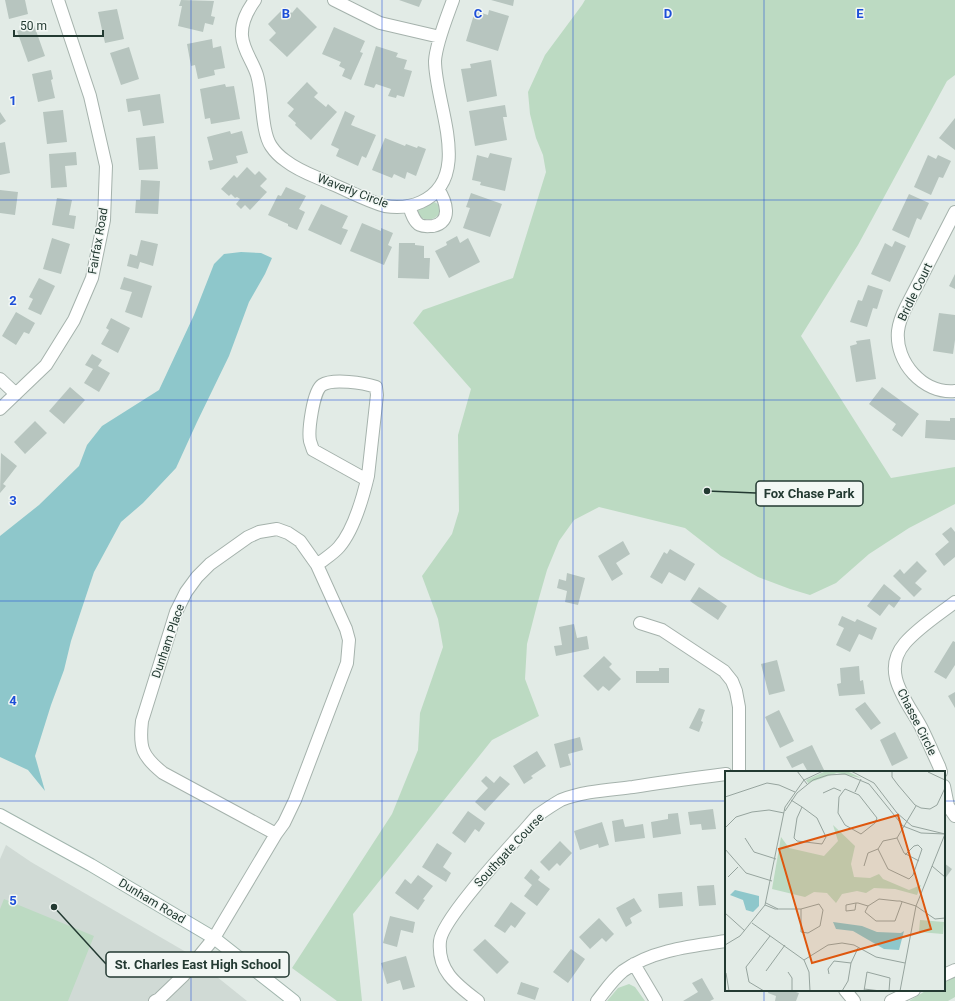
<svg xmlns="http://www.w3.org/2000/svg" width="955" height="1001" viewBox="0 0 955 1001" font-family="Roboto,sans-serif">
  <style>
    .built { fill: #d0dad5 }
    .green { fill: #bcdac2 }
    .water { fill: #8ec7cb }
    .building { fill: #b7c5bf }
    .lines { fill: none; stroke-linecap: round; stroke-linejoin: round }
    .street-casing { stroke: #a5b2ac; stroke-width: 14 }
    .secondary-casing { stroke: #a1b5ad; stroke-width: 14 }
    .street { stroke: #fff; stroke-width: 12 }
    .secondary { stroke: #fff; stroke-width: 12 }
    .grid { fill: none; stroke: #1d4ed8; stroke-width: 1; stroke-opacity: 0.55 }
    .labels { text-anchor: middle; stroke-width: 3; stroke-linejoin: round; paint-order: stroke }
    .street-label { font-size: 12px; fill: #233a32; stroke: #f2f7f4 }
    .inset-road { fill: none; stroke: #96a49e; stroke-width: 1 }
    .view { fill: #de570e; fill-opacity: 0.15; stroke: #de570e; stroke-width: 2 }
    .inset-edge { fill: none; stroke: #233a32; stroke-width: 2 }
    .grid-label { font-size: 13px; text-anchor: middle; font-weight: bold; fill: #1d4ed8; stroke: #f2f7f4; stroke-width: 3; stroke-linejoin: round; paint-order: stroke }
    .leader { fill: none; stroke: #233a32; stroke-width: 1.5 }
    .callout-dot { fill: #233a32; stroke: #f2f7f4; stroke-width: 1.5 }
    .callout { fill: #f2f7f4; stroke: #233a32; stroke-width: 1.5 }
    .callout-label { font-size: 13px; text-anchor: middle; font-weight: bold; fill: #233a32 }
  </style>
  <rect width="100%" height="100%" fill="#e2ebe6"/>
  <!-- built -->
  <path class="built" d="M6,845L31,862L186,952L247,1001H0V859Z"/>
  <!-- green -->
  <path class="green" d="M585,0H955V75L947,81L858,245L801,336L891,478L955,467V504L909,528L869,554L836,583L810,595L790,589L758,577L721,556L685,528L599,507L574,520L559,541L547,570L537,605L527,644L525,679L539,716L492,740L353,914L362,1001H337L292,968L392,814L418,750L420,713L443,647L438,619L422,576L452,534L459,511L458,435L471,389L413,323L423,310L513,278L546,172L543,155L536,138L530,114L528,92L545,55L582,5Z
    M434,202C448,208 436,226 420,217L417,211Z
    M4,899L94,936L68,1001H0V909Z
    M955,976V997L948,1001H909L927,990H944V981Z
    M629,984L635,987L645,1001H607L618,988Z"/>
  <!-- water -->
  <path class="water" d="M241,252L261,253L272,258L265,274L249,302L229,356L197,422L176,468L143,503L121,522L94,572L71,641L64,670L51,705L35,756L45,791L28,770L0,757V536L39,505L79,466L87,445L102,426L159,390L194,315L214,264L224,254Z"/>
  <!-- building -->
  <path class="building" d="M5,0H25L28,14L9,19Z
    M181,0L214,1L211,16L215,17L213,25L205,23L203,32L178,26L182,6H179Z
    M399,0H422L419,7Z
    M491,0H514L513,6Z
    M285,7L292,13L297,7L317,27L287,57L269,40L276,33L268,24Z
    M117,9L124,39L105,43L98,12Z
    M489,10L509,16L498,51L466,41L475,11L488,15Z
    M34,25L45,56L28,62L17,31Z
    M334,27L365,41L360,52L363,53L351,80L342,76L345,69L339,66L341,62L322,54Z
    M212,39L213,48L221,46L225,68L214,70L215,75L198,79L195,65L191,66L187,44Z
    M376,46L398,53L396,57L407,60L404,69L412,71L404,97L397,95L396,98L388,96L391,89L376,84L374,88L364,85Z
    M129,47L139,79L121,85L110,53Z
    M491,60L497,96L467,102L461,69L471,68L470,64Z
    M51,70L53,79L51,80L55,98L38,102L32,74Z
    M307,82L318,93L314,97L326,107L328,104L337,112L311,140L295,125L296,123L288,116L294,109L287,103Z
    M225,84L226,87L234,86L240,119L211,124L210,118L205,119L200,89Z
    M160,94L164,123L143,126L140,110L128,112L126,99Z
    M505,105L507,117H503L507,140L475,146L469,111Z
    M63,110L67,142L47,144L43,112Z
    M345,111L355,116L351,125L376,135L366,158L362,156L358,166L336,156L339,149L331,145Z
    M0,112L6,121L0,125Z
    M955,118V150L939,138Z
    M230,131L231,134L242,131L248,153L236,156L238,163L210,170L208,161L213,160L207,137Z
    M155,136L158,169L139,170L136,138Z
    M385,138L405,146L406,144L417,148L418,146L426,149L416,176L407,172L405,179L394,174L392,178L372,170Z
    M5,142L10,173L0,175V143Z
    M76,152L77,165L65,166L67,187L51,188L49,154Z
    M490,153L512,158L505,191L480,185L481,182L472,180L477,155L488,158Z
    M928,155L936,159L938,155L951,161L943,178L939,177L931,195L914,187Z
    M247,167L255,175L259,171L267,179L260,186L267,192L250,210L245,205L241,209L236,204L240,199L237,197L235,198L231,194L229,196L221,189L234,175L237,178Z
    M141,180L160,181L158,214L135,213L136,200H140Z
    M286,187L306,196L299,209L305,212L297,230L288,226V224L268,215L278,195L281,196Z
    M0,190L18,192L15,215L0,213Z
    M471,193L502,204L490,237L463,228L470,208L466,207Z
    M909,194L929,203L921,220L917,218L909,238L892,230Z
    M57,198L72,200L69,215L76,216L74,229L52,225Z
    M321,204L348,216L342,228L348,230L341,245L308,230Z
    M362,223L381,231V228L393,233L388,245L392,247L384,265L350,251Z
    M457,236L460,243L468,238L480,262L449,278L435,251L447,245L446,242Z
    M52,238L70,244L61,274L43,269Z
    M141,240L158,244L153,266L140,262L138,269L127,266L130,254L137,256Z
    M895,241L906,246L890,282L871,274L885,243L892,247Z
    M399,243H415V245L424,246V258H430L429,279L398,278Z
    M955,274V289L949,286Z
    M124,277L152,286L142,318L125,312L132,292L120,289Z
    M39,278L55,286L41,315L28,309L33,299L29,297Z
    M868,285L883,290L877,309L873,308L867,327L850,322L858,300L862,301Z
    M16,312L35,323L29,334L24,332L16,345L2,336Z
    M939,313L955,315V340L953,354L933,351Z
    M111,318L130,328L118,353L101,344L109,330L106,328Z
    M870,339L876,379L856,382L850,346L857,344L856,341Z
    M92,354L102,360L98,366L110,373L99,392L84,383L93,369L85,365Z
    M70,387L85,400L64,424L49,411Z
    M882,387L919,414L902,437L892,430L896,424L869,404Z
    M950,418H955V440L925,438L926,420L950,421Z
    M35,421L47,433L25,454L14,442Z
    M1,453L17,466L3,484L6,486L0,493Z
    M951,527L955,532V557L944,566L935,554L949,542L942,534Z
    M623,541L630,554L616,563L623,574L612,581L598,556Z
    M670,549L695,564L685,581L669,572L662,584L650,577L664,552L667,554Z
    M917,561L927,571L915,583L922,589L914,597L893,576L900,569L904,574Z
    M567,573L585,578L578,605L565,602L567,591L557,588L559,579L566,581Z
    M884,584L901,598L894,608L889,604L880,616L867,606Z
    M699,587L727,606L718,620L690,601Z
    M842,616L855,622L857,619L877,628L872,640L859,634L850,652L836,645L844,628L838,625Z
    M574,624L577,638L587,636L589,649L556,656L554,646L562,645L559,627Z
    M953,641L955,642V665L946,679L934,672Z
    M604,656L612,664L609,667L621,679L609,691L603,686L598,691L583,676Z
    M777,660L785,691L769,695L761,664Z
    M859,666L860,681L863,680L865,694L839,696L837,684L841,683L840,668Z
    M659,668H669V683H636V671H659Z
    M955,692V708L948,696Z
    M865,702L881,723L871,730L855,709Z
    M699,708L705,710L701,721L703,722L699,732L689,728Z
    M779,710L794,741L780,748L765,717Z
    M895,732L908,758L892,766L880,740Z
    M580,737L583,750L568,754L571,765L560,768L554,744Z
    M812,745L825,772H808L803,763L792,768L786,757Z
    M537,751L546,766L531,776L533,778L524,784L513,766Z
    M486,776L494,783L500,776L510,784L485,811L475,802L488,788L481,781Z
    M713,809L716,829L702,830L701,824L690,825L688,812Z
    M468,811L485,823L479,832L475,829L465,843L452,833Z
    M678,813L681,834L653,838L651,822L668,819V814Z
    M623,819L625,827L643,824L645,838L615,842L612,821Z
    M602,822L609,845L599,848L598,844L580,850L574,831Z
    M560,841L572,853L560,866L557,863L549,871L540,862Z
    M437,843L452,853L443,867L451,873L446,882L422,867Z
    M944,863L952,869L944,880Z
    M531,869L540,877L538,880L550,889L537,906L524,896L532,885L524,878Z
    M418,875L433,886L423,899L425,900L418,910L395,893L405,879L411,884Z
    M714,885L716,905L699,906L697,886Z
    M682,892L683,906L659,908L658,894Z
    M634,898L642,911L630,918L632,923L626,927L616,908Z
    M511,902L526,913L515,928L511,925L505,933L494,926Z
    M390,916L415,922L413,933L401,930L397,947L383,943Z
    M599,918L614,934L606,942L602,938L590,949L579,937Z
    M485,939L509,962L497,974L473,950Z
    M571,949L585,959L568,983L553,972Z
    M406,956L415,987L403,990L400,980L387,984L381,963Z
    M702,978L714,999L710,1001H683L698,992L692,983Z
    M521,982L539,988L535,1000L517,994Z
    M740,990H753V992L739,991Z
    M769,990H789L799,993L796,1001H775L776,996L768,993Z"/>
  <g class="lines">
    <defs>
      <path id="street" d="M255,0C247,11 241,22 242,36C243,50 253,62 257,75C263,95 261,131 271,146C275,152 280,157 286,161C300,172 317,177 332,184C349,191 367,201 385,206C397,208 410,207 421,202C474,178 435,104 435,61C436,43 447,17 453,0
        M334,0L380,23L440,37
        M409,206C411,212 414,222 420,225C424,227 429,226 433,226C453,222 446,201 438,189
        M955,212L906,307C902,315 899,322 898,331C895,362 923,394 955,391
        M0,379L16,394
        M0,409L46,365L74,320L92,278L104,220L106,166L90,96L58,0
        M317,565C324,559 333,554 339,547C353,531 363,497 368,476L377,395L376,387C364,383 333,378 322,385C313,391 308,431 310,441C311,444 312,447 313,450L367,480
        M640,623L662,630L724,671L732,681L736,691L739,707V772
        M941,772L939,766C933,753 927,739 921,727C907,701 880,672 905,643C919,627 938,615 955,602
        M944,786L948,806L955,816
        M634,964L656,1001
        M944,975L955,970
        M845,990L854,1001
        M155,1001L159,999L183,976L214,938L276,834L284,823L295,800L347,663L349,640L346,629L317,565L300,541L288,533L277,529L259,532L248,537L210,564L197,577L186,592L176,612L142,721C139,748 142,756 163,773L276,834
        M478,1001C457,985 437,971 440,941C442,920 504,853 520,835C526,829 532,821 538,815C545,810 554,804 561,800C584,791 609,790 633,787C664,782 695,778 726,774
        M597,1001C605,991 613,979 623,971C652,950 692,946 726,941
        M891,1001L914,990"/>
      <path id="secondary" d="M0,815L91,865L214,938L294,1001"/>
    </defs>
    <!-- street casing -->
    <use href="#street" class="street-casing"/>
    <!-- secondary casing -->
    <use href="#secondary" class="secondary-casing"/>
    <!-- street -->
    <use href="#street" class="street"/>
    <!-- secondary -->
    <use href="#secondary" class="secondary"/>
  </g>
  <!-- grid -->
  <path class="grid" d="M191,0V1001M382,0V1001M573,0V1001M764,0V772M0,200H955M0,400H955M0,601H955M0,801H726M944,801H955M764,990V1001"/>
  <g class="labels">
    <!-- street labels -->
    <g class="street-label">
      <text transform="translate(353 191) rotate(21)" y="4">Waverly Circle</text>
      <text transform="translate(98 241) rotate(-80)" y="4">Fairfax Road</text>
      <text transform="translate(915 292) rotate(-64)" y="4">Bridle Court</text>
      <text transform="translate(168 641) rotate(-71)" y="4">Dunham Place</text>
      <text transform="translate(917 722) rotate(63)" y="4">Chasse Circle</text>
      <text transform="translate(509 850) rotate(-47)" y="4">Southgate Course</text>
      <text transform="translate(152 901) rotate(31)" y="4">Dunham Road</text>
    </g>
  </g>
  <!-- overview -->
  <g transform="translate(725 771)">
    <rect width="220" height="220" fill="#e2ebe6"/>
    <path d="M101,0H122L136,7L112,2L83,12L81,9ZM108,54L130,75L126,93L129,106L145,107L154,103L158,108L184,119L196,114L192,124L170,118L149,117L141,122L132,120L117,123L111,132L102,122L89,121L80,126L47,118L56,66L64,77L99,85L113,70ZM195,149L219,151L218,163L194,161Z" fill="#bcdac2"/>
    <path d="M10,119L34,125V135L28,141L21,139L18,129L5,124ZM108,151L137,155L152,161L176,162L179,160L174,179L159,178L128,160L111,158Z" fill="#8ec7cb"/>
    <path class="inset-road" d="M72,0L82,13M126,0L149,12L172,42L187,55L220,63M167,0V6L173,14L190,34L196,37L205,38L212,34L220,17M203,1L220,9M120,18L134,24L152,47L150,52L136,63L120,54L113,42L114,26ZM130,21L136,8M98,22L109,17L116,20M0,26L42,12L54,14L70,21M66,29L77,36M191,35L172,67L179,82L194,90M77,36L92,47L101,66L97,73L72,70L69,67L72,47ZM60,40L72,22L88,9L103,4L120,3L144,13L178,55L196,62L220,63M0,57L11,46L27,41L44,39L59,42M20,67L29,81L51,88M172,67L158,70L153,78L163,98L184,108L188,104L197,78L193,74L189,75L180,84M0,78L21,102L47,110M139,95L143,82L153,78M207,95L220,106M3,106L13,96M177,131L170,150H151L140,141L143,135L154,128L172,130H175L191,135L210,148L220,147M41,132L53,138M131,132L130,139L121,140V134L131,132H133L143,135M40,134L50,138H76L94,133L98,139L95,155L83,162L76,161V138M0,142L20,160M27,152L79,189L84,201L85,220M0,174L15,165L40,134L60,36L79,9L98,0M79,189L103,174L117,172L129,174L151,186L180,192M41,200L60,174M63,201L67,207V220M1,202L4,220M104,203L103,198L109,190L126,192M139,218L156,220M39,220L24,211L21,196L45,165M117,220L123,210L126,192L133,177M139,220L142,201L165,207L164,220M175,220L191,135L220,63"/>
    <path class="view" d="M173,44L206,158L87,192L54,78Z"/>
    <rect width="220" height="220" class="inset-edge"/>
  </g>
  <g class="grid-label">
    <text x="286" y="18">B</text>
    <text x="478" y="18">C</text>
    <text x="668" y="18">D</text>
    <text x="860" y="18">E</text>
    <text x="13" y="105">1</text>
    <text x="13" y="305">2</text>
    <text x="13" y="505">3</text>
    <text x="13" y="705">4</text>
    <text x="13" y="905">5</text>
  </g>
  <!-- callouts -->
  <path class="leader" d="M707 491L756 493M54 907L106 964"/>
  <g class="callout-dot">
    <circle cx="707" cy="491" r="4"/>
    <circle cx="54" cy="907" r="4"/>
  </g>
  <g class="callout">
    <rect x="756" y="481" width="107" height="25" rx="4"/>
    <rect x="106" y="952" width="183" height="25" rx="4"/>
  </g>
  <g class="callout-label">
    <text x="809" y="498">Fox Chase Park</text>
    <text x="198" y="969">St. Charles East High School</text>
  </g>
  <!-- scale -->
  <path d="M14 30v6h89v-6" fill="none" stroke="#233a32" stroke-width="2"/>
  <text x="20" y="30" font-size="12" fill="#233a32" stroke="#f2f7f4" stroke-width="3" paint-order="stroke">50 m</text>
</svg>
